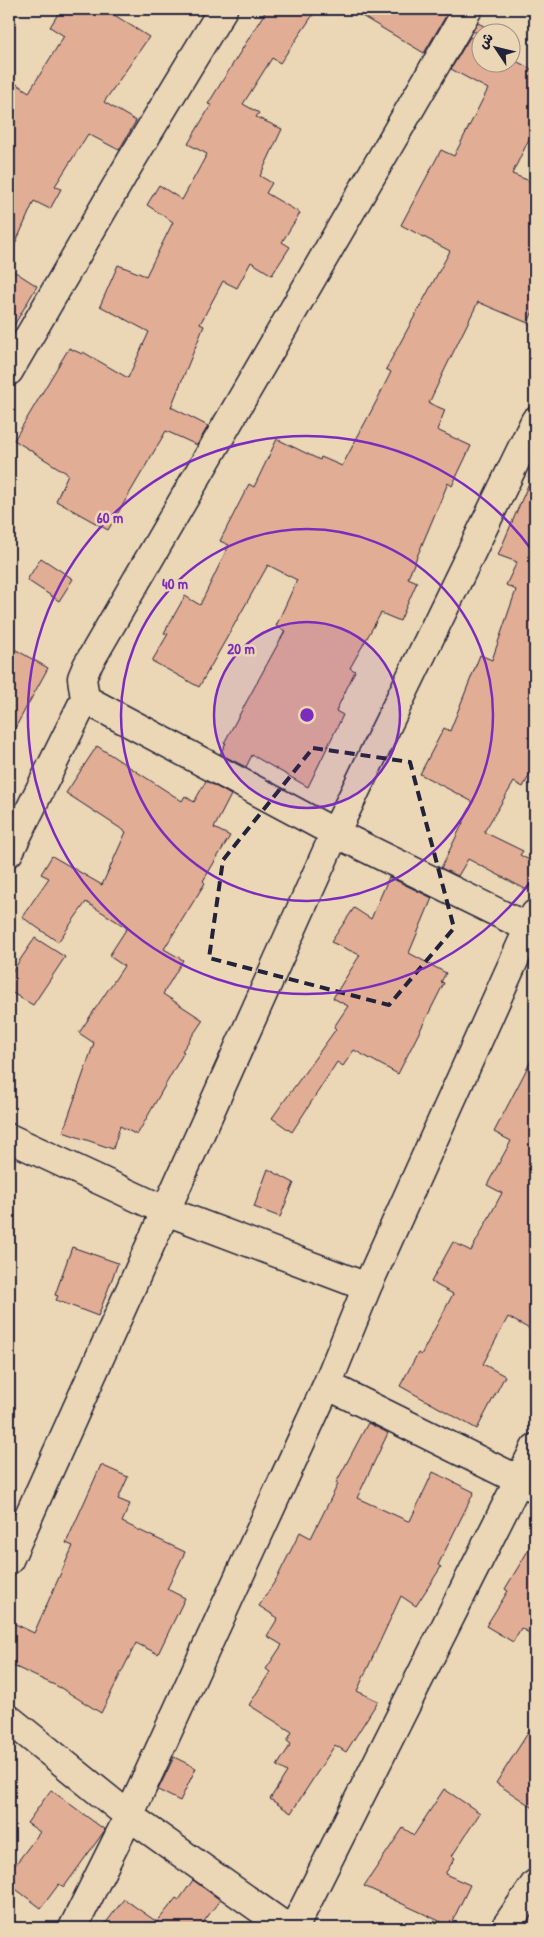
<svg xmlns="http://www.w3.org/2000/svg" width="544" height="1937" viewBox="0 0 544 1937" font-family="'Patrick Hand','Playpen Sans Arabic',sans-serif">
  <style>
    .building { fill: #e2ad95; stroke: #22223b }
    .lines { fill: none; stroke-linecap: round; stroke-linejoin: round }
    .street-casing { stroke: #22223b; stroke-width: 31 }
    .street { stroke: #ebd6b5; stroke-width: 28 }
    .marked { fill: none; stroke: #22223b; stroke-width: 4; stroke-dasharray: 10 6; stroke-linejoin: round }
    .ring { fill: none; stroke: #7b2cbf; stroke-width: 2.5 }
    .centre { fill: #7b2cbf; stroke: #ebd6b5; stroke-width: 2.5 }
    .ring-label { font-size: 15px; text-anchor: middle; font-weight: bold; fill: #7b2cbf; stroke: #ebd6b5; stroke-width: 5; stroke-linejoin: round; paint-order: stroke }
  </style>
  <rect width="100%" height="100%" fill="#ebd6b5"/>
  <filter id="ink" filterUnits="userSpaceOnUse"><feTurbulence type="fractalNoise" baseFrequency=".02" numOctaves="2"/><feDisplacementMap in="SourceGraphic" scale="10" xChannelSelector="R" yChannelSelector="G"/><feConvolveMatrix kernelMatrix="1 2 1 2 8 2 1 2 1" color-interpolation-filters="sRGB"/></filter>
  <g filter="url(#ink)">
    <!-- building -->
    <path class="building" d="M61,9H105L149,37L104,102L136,121L119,150L88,134L55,186L61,189L50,209L34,201L9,258V79L29,92L64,36L50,27Z
      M267,9H317L280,63L272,58L243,104L259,113L256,117L282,129L260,176L272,183L266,193L300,213L282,242L290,247L272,275L251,262L237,288L223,281L200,324L204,326L171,407L208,426L197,445L166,431L108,530L56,501L68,474L14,440L69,348L82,354L83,352L128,378L149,332L100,306L118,265L146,276L173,222L147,205L159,185L182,200L207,154L188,144L211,105L208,104Z
      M350,9H450L424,53Z
      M478,23L495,32H472Z
      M470,37L482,43V62H512V59L535,71V127L512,174L535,183V306L528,323L478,302L445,369L429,403L445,410L437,430L471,446L452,486L448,483L408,578L417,582L400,621L381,613L350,668L355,671L336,711L343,715L308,787L252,755L246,767L220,754L226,743H224L285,631L276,626L297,580L268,565L199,687L152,661L168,634L164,633L185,596L200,605L229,545L220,541L249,484L254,487L277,439L320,460L321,457L342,466L375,404L391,372L386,369L450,251L401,225L441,150L454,156L488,89L451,69Z
      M9,268L37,286L9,334Z
      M535,469V765L523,787L514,782L484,832L523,851L520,855L535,863V874L527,890L468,859L458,876L441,868L473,802L420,774L444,728L450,731L480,655L492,660L516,590L506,585L517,562L498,555Z
      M41,558L73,579L59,601L27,580Z
      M9,646L48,668L9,739Z
      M97,746L182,801L185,796L194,802L206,781L231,795L214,828L230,836L203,881L205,883L164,949L183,960L163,994L203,1020L182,1051L184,1052L137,1135L120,1126L113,1149L63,1132L94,1043L79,1033L124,966L109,956L127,928L86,902L58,942L22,917L49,878L41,874L52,856L102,885L126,832L66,793Z
      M389,877L432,898L409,953L446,973L441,982L444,983L398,1074L354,1050L343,1066L337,1062L292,1132L272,1118L336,1029L334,1027L348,1006L333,998L360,955L331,942L354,908L371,919Z
      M35,938L65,957L33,1005L9,991V976Z
      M535,1053V1332L508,1317L483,1364L505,1376L477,1429L400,1386L418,1353L421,1355L453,1294L431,1282L453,1242L471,1251L502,1193L487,1185L511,1141L494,1132Z
      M268,1169L294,1183L280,1217L254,1207Z
      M72,1247L118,1263L98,1316L56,1300L58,1296L55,1295Z
      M368,1423L388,1433L357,1498L408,1521H410L433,1472L474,1492L438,1565L441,1567L416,1606L401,1596L357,1691L378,1701L346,1752L335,1745L291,1813L270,1799L287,1772L277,1766L291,1744L287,1741L292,1732L249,1705L270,1672L266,1669L282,1645L267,1636L278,1618L259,1606L277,1578L300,1532L311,1538L338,1484L336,1483Z
      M101,1465L128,1477L118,1499L130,1504L122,1522L185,1552L167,1589L185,1598L158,1654L136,1643L101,1713L61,1688L9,1664V1621L34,1633L73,1546L66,1543Z
      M535,1539V1637L521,1628L513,1642L486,1626L508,1591L505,1589Z
      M535,1722V1809L496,1783Z
      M174,1757L196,1768L180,1801L158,1790Z
      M444,1789L480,1813L452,1856L455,1858L445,1874L470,1885L450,1926L364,1886L403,1828L414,1835Z
      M51,1790L105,1830L64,1887L59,1884L41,1908L9,1884V1873L40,1832L27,1823Z
      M193,1880L220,1900L199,1928H102L124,1899L157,1922L176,1898L179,1900Z"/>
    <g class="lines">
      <defs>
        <path id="street" d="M9,371L131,161L223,9
          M85,699L335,833L535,931
          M9,852L85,699L82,678L87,666L468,9
          M9,1138L166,1211L367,1287
          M327,1385L535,1488
          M9,1560L335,833L535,421
          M9,1719L129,1816L287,1928
          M73,1928L129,1816L327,1385L367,1287L535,914
          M294,1928L535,1448
          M505,1928L535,1884"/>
      </defs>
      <!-- street casing -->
      <use href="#street" class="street-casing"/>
      <!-- street -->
      <use href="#street" class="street"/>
    </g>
  </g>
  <!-- marked area -->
  <path class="marked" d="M313,748L410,762L454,928L389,1005L209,958L223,860Z"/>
  <!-- distance rings -->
  <circle cx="307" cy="715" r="93" fill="#7b2cbf" fill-opacity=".12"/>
  <g class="ring">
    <circle cx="307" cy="715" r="93"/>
    <circle cx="307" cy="715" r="186"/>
    <path d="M534 877A279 279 0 1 1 534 553"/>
  </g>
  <circle cx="307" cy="715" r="8" class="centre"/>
  <g class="ring-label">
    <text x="110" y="523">60 m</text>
    <text x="175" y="589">40 m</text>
    <text x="241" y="654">20 m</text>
  </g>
  <!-- margin -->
  <rect width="544" height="1937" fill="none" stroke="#ebd6b5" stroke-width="30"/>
  <rect x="15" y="15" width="514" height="1907" fill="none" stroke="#22223b" stroke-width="2" filter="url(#ink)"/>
  <!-- north arrow -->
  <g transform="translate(496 48) rotate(305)"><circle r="24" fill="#ebd6b5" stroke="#9b8e84"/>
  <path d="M0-4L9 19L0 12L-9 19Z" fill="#22223b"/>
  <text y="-8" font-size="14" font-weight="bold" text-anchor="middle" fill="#22223b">ش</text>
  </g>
</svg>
